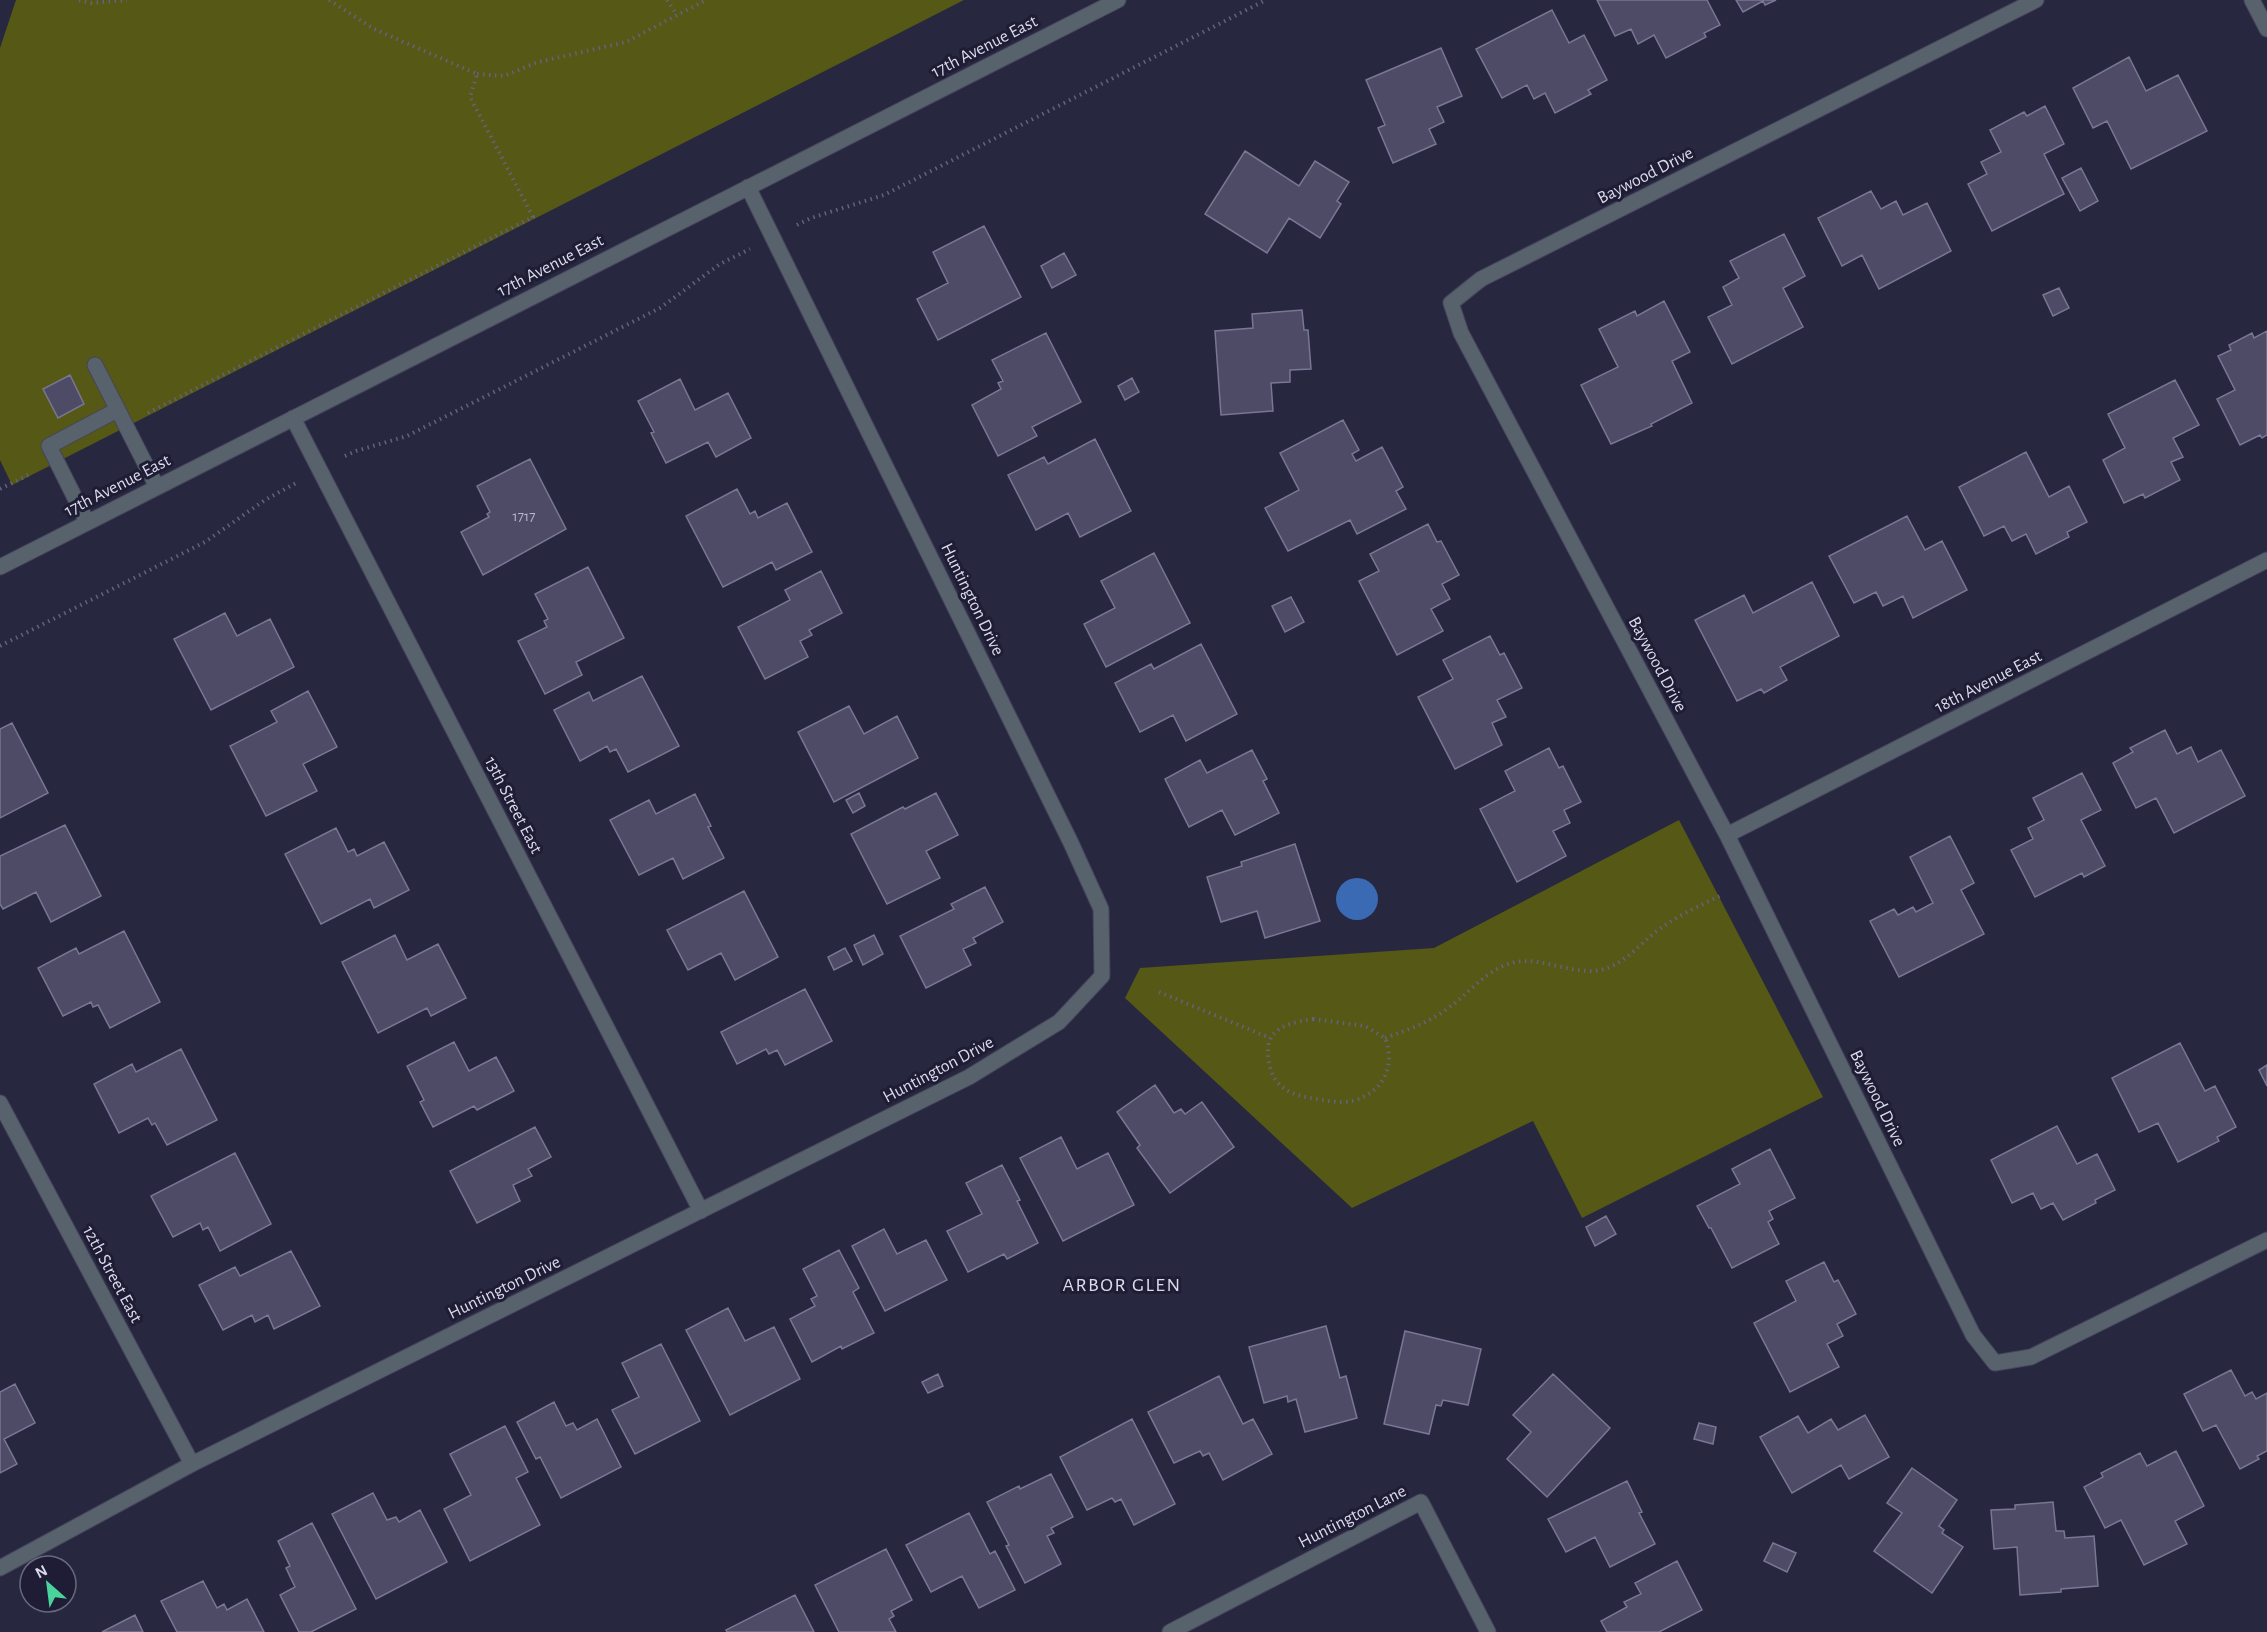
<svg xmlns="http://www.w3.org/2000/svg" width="2267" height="1632" viewBox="0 0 2267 1632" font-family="'Alegreya Sans',sans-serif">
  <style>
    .green { fill: #565815 }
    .water { fill: #3a6ab3 }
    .building { fill: #4e4b67; stroke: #797794; stroke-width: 1.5 }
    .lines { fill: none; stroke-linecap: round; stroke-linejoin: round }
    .minor-casing { stroke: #44445b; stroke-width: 17 }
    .path { stroke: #636379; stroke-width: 4; stroke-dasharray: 1.5 4.5; stroke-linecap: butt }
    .minor { stroke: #58626c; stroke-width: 15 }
    .labels { text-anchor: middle; stroke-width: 6; stroke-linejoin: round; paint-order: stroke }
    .number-label { font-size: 15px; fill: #b7b6ca }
    .street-label { font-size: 18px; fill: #dadaeb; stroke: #1e1d35 }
    .neighbourhood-label { font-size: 20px; letter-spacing: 1.5px; fill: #dadaeb; stroke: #1e1d35 }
  </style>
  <rect width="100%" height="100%" fill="#282740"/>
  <!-- green -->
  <path class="green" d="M16,0H964L12,485L0,460V48Z
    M1679,820L1823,1097L1582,1218L1533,1121L1352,1208L1125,998L1140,968L1434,948Z"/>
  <!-- water -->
  <path class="water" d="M1336 899a21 21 0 1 1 42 0a21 21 0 1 1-42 0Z"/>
  <!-- building -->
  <path class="building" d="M1597,0H1707L1720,25L1704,33L1706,37L1666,58L1654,35L1638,44L1631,29L1615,36Z
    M1736,0H1776L1765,5L1763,1L1743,12Z
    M1552,10L1569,43L1584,35L1607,80L1588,90L1591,94L1555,113L1545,93L1534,99L1527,85L1502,98L1476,49Z
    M1441,48L1462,96L1437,107L1444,122L1429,129L1436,144L1393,163L1378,128L1385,125L1366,80Z
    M2129,57L2146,91L2178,75L2207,131L2131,169L2107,121L2093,128L2073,88Z
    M2045,106L2064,144L2044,154L2064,194L1992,231L1968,184L1987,174L1981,162L2001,152L1990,130L2024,112L2027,116Z
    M1245,151L1299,186L1315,161L1349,182L1337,201L1341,204L1320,238L1289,218L1267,253L1205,214Z
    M2081,168L2098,201L2080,211L2062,178Z
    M1871,191L1881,209L1896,201L1903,215L1927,203L1951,251L1879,289L1862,255L1842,266L1818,218Z
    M984,226L1021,297L938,340L917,299L948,283L933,252Z
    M1784,234L1805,276L1783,288L1803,327L1732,364L1708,317L1732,305L1723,287L1739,278L1730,261Z
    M1064,253L1076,275L1052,288L1041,266Z
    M2059,288L2069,308L2053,316L2043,295Z
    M1664,301L1690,352L1672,361L1692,403L1651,424L1652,426L1611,444L1581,385L1618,367L1599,329L1635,311L1637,316Z
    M1302,310L1304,330H1308L1311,369L1290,370V382L1271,383L1273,411L1221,415L1215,331L1253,328L1252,314Z
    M2267,331V435L2262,438L2260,435L2240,445L2217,399L2235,390L2218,356L2231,350L2229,345L2252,333L2254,338Z
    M1046,333L1081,402L1032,427L1037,436L998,456L972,405L1001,389L998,383L1003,381L992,360Z
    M70,375L84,404L58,418L43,389Z
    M1132,378L1139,392L1125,400L1118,386Z
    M680,379L695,410L728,393L751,438L716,457L708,442L666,463L651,433L654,432L638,401Z
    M2175,380L2199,425L2173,438L2183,457L2171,462L2180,480L2145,498L2143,494L2124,503L2103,460L2125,448L2108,414Z
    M1343,420L1359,450L1352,454L1356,461L1382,447L1403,487L1396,491L1406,509L1357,534L1350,520L1288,551L1265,508L1299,490L1280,453Z
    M1095,439L1131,511L1080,537L1068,513L1036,530L1008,475L1044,457L1048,464Z
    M2026,452L2049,497L2069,486L2087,522L2067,532L2069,537L2036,554L2026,534L2012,541L2004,526L1984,536L1959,487Z
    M530,459L566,529L483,575L461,532L489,517L487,514L490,512L477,486Z
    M737,489L750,514L755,511L758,518L787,503L812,552L776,570L772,562L723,587L686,516Z
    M1907,516L1925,550L1942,541L1967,590L1913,618L1903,596L1883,606L1876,592L1854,603L1829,556Z
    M1428,524L1437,542L1441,541L1459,575L1442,584L1450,599L1431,609L1443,631L1397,655L1359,581L1379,571L1370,554Z
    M1154,553L1190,623L1106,667L1084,624L1115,608L1101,581Z
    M588,567L624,638L576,662L582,675L545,694L518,641L547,627L544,621L548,619L535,594Z
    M821,571L842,613L809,630L812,635L800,641L808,657L765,679L738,627L790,600L785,590Z
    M1812,582L1839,636L1780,667L1787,680L1764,693L1761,689L1737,701L1695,620L1744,595L1753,613Z
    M1291,597L1304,622L1285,632L1272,606Z
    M225,613L237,636L270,619L294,667L211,710L174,639Z
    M1490,636L1500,655L1504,653L1522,688L1497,700L1506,717L1492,723L1502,745L1455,769L1418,697L1453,679L1443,660Z
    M1201,644L1237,714L1186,741L1173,715L1140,732L1115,683L1151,664L1154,669Z
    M642,676L679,746L628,772L616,749L610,752L607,746L580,761L554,710L589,692L593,701Z
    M308,691L337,747L303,764L317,791L266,816L230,746L277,722L271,711Z
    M849,706L864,734L897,716L918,758L834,802L798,732Z
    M12,723L48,793L0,818V729Z
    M2165,730L2177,754L2191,747L2198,762L2221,750L2245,796L2174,833L2156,798L2136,808L2113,763L2133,752L2130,748Z
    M1549,748L1559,768L1563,766L1581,802L1564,810L1570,823L1553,831L1566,856L1517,882L1480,809L1515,791L1505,771Z
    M1252,750L1267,779L1263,781L1279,813L1235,835L1222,810L1189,827L1165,779L1200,760L1207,773Z
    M2082,773L2101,810L2081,820L2105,866L2084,877L2082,873L2035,897L2011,850L2033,839L2028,828L2044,820L2033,798Z
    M859,793L865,806L853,813L846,800Z
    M936,793L958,835L926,851L940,878L887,904L851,834L903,807L905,809Z
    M695,794L711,826L708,827L724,858L683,879L673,858L639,875L610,820L649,800L656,814Z
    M65,825L101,896L51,922L36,892L3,909L0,904V856Z
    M336,828L348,852L354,849L357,856L384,842L409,890L374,908L370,899L321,924L285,854Z
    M1950,836L1974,883L1961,890L1984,934L1899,977L1870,921L1894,909L1898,915L1913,907L1916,912L1933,903L1910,857Z
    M1295,844L1320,921L1265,938L1257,911L1221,922L1207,877L1242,866L1241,862Z
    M985,887L1003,922L973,938L976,943L963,949L971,965L926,988L900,936L954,909L951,904Z
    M744,891L778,957L735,980L721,953L688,970L667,930Z
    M124,931L160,1002L110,1028L98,1005L93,1007L91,1002L63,1016L38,968L76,948L79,954Z
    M395,935L407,960L438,944L466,998L431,1016L427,1008L378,1033L342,962Z
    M874,935L883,954L863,965L854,945Z
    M845,948L852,961L834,970L828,957Z
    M805,989L832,1041L785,1065L777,1050L769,1054L766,1049L737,1064L721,1032Z
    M454,1042L469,1071L496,1057L514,1091L477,1110L474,1106L433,1127L420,1102L424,1100L407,1066Z
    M2180,1043L2205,1091L2215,1086L2236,1127L2217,1137L2219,1141L2178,1162L2158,1123L2139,1132L2112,1078Z
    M181,1049L217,1120L167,1145L155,1123L152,1125L148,1118L119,1133L94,1084L132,1064L136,1072Z
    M2267,1065V1086L2259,1070Z
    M1155,1085L1174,1113L1181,1109L1185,1114L1202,1102L1234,1147L1170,1193L1137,1148L1140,1145L1117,1112Z
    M2057,1126L2077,1164L2097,1154L2115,1190L2095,1200L2096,1203L2063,1220L2053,1203L2041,1209L2033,1193L2012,1203L1991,1160Z
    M535,1127L551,1157L528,1169L532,1176L513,1185L520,1201L477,1223L450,1171Z
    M1061,1137L1077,1169L1108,1153L1134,1205L1063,1241L1020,1158Z
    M1770,1149L1795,1198L1769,1211L1773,1219L1768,1222L1779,1244L1732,1268L1711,1228H1709L1697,1206L1740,1184L1732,1169Z
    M235,1153L271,1224L220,1251L208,1227L203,1230L200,1223L173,1237L151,1196Z
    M1002,1165L1020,1200L1017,1201L1038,1243L1007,1259L1004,1254L968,1272L947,1231L982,1214L966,1183Z
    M1606,1216L1616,1234L1595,1246L1586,1227Z
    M884,1229L897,1254L926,1240L947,1280L885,1311L852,1246Z
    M839,1250L859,1288L853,1292L874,1333L842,1349L841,1346L812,1362L790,1319L815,1306L811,1299L817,1296L803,1269Z
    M291,1251L320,1306L274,1329L268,1315L255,1322L252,1315L223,1330L199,1285L235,1267L240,1276Z
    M1824,1262L1834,1282L1838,1280L1856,1314L1837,1324L1843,1336L1827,1344L1839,1367L1790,1392L1754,1323L1796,1301L1786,1281Z
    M728,1308L745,1341L774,1327L800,1379L730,1415L686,1330Z
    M1326,1326L1340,1378L1346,1376L1357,1418L1305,1432L1296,1399L1288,1402L1287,1396L1264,1403L1249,1347Z
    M1405,1331L1481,1349L1468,1405L1443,1400L1441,1406L1436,1405L1429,1434L1384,1424Z
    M661,1344L700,1421L635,1454L612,1410L639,1397L622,1363Z
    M2231,1370L2245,1396L2252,1392L2256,1399L2267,1393V1451L2257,1456L2259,1459L2240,1469L2216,1425L2203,1431L2184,1394Z
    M938,1374L943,1386L928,1393L922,1382Z
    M1553,1374L1610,1428L1547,1497L1507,1459L1531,1432L1513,1415Z
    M1219,1376L1243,1424L1253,1419L1272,1454L1223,1480L1209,1453L1203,1456L1200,1451L1174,1463L1148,1412Z
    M15,1384L35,1423L4,1439L17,1464L0,1473V1392Z
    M554,1402L566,1426L573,1423L577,1430L597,1419L621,1467L561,1498L540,1457L536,1459L517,1422Z
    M1865,1415L1889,1457L1849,1479L1841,1465L1792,1493L1760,1437L1798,1416L1808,1433L1831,1419L1838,1430Z
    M1132,1419L1175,1504L1134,1525L1121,1499L1115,1502L1112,1498L1087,1510L1060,1457Z
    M1699,1423L1716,1427L1713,1444L1694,1439Z
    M505,1426L528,1472L516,1478L540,1525L470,1561L444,1509L471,1495L450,1454Z
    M2176,1451L2204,1506L2175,1521L2187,1544L2144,1565L2121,1520L2105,1528L2084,1487L2103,1477L2101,1473L2140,1453L2147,1466Z
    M1912,1468L1957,1500L1939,1526L1944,1530L1942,1533L1963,1547L1932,1593L1874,1551L1902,1513L1887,1503Z
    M1051,1474L1073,1517L1051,1528L1054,1533L1047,1536L1061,1564L1025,1583L1006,1546L1009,1545L987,1502L1019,1486L1020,1489Z
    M1627,1481L1642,1512L1639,1513L1655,1544L1610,1567L1595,1537L1566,1552L1548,1519Z
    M373,1493L387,1520L396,1517L399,1522L420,1510L447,1562L376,1599L332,1514Z
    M2053,1502L2056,1531H2064L2065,1538L2094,1536L2098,1586L2061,1589V1592L2020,1595L2017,1547L1994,1549L1991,1510L2015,1509V1505Z
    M969,1513L990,1554L995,1551L1015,1590L979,1608L962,1576L931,1592L906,1545Z
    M312,1523L356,1609L311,1632H299L280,1595L295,1587L286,1568L290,1566L278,1541Z
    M1773,1543L1796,1553L1787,1572L1764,1561Z
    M886,1549L912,1600L891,1611L894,1616L889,1619L896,1632H839L815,1585Z
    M1677,1561L1702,1610L1659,1632H1607L1601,1621L1627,1607L1624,1602L1641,1594L1635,1583Z
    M203,1581L217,1608L224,1604L227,1610L247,1599L264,1632H177L161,1601Z
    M795,1595L814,1632H727L726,1630Z
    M135,1615L143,1632H102Z"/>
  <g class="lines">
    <defs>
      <path id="minor" d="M2036,0L1481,279L1451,303L1461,333L1727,835L1973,1335L1995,1363L2031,1357L2267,1240
        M2252,0L2267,29
        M95,365L157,487
        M293,418L701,1211
        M87,522L49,446L117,410
        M0,567L1118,0
        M1727,835L2267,560
        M0,1103L192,1464
        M0,1568L192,1464L969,1077L1059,1022L1102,976L1101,909L1071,843L748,187
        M1170,1632L1421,1502L1488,1632"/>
    </defs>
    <!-- minor casing -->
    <use href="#minor" class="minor-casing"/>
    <!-- path -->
    <path class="path" d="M79,0L91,3L127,0
      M667,0L677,15
      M477,74L504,76L538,62L626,42L706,0
      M797,225L811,218L884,195L1266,0
      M148,413L533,217L470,97L477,74L374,29L329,0
      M345,456L356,451L407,436L660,308L720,264L750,249
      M0,489L32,473
      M0,646L205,542L265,500L296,483
      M1159,992L1270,1038
      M1313,1019L1365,1026L1385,1038C1396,1067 1383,1093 1352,1101C1340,1104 1323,1100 1311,1098C1299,1096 1287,1093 1278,1083C1270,1074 1268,1061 1268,1049C1269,1026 1294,1022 1313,1019Z
      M1385,1038C1407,1030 1428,1023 1447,1009C1466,996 1480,977 1501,967C1534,950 1566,976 1600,970C1626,965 1643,939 1664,926C1681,914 1701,905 1720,896"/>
    <!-- minor -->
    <use href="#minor" class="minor"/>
  </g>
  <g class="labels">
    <!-- number labels -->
    <g class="number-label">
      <text x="524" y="521">1717</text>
    </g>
    <!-- street labels -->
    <g class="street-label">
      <text transform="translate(984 46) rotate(-27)" y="6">17th Avenue East</text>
      <text transform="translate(1645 175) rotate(-27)" y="6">Baywood Drive</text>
      <text transform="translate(550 265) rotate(-27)" y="6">17th Avenue East</text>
      <text transform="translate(117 485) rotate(-27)" y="6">17th Avenue East</text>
      <text transform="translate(973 599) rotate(64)" y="6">Huntington Drive</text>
      <text transform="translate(1658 664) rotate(62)" y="6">Baywood Drive</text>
      <text transform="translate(1988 681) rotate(-27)" y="6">18th Avenue East</text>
      <text transform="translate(514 805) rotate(63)" y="6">13th Street East</text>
      <text transform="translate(938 1069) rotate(-28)" y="6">Huntington Drive</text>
      <text transform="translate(1878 1098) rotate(64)" y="6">Baywood Drive</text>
      <text transform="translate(113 1274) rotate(62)" y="6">12th Street East</text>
      <text transform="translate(504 1287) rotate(-26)" y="6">Huntington Drive</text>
      <text transform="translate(1352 1516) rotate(-27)" y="6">Huntington Lane</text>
    </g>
    <!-- neighbourhood labels -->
    <g class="neighbourhood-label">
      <text x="1122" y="1291">ARBOR GLEN</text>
    </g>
  </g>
  <!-- north arrow -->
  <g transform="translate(48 1584) rotate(332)"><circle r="28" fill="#1e1d35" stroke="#69697e" stroke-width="1.5"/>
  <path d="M0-4.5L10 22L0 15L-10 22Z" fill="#49d49c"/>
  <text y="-9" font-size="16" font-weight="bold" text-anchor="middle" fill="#dadaeb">N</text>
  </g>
</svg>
